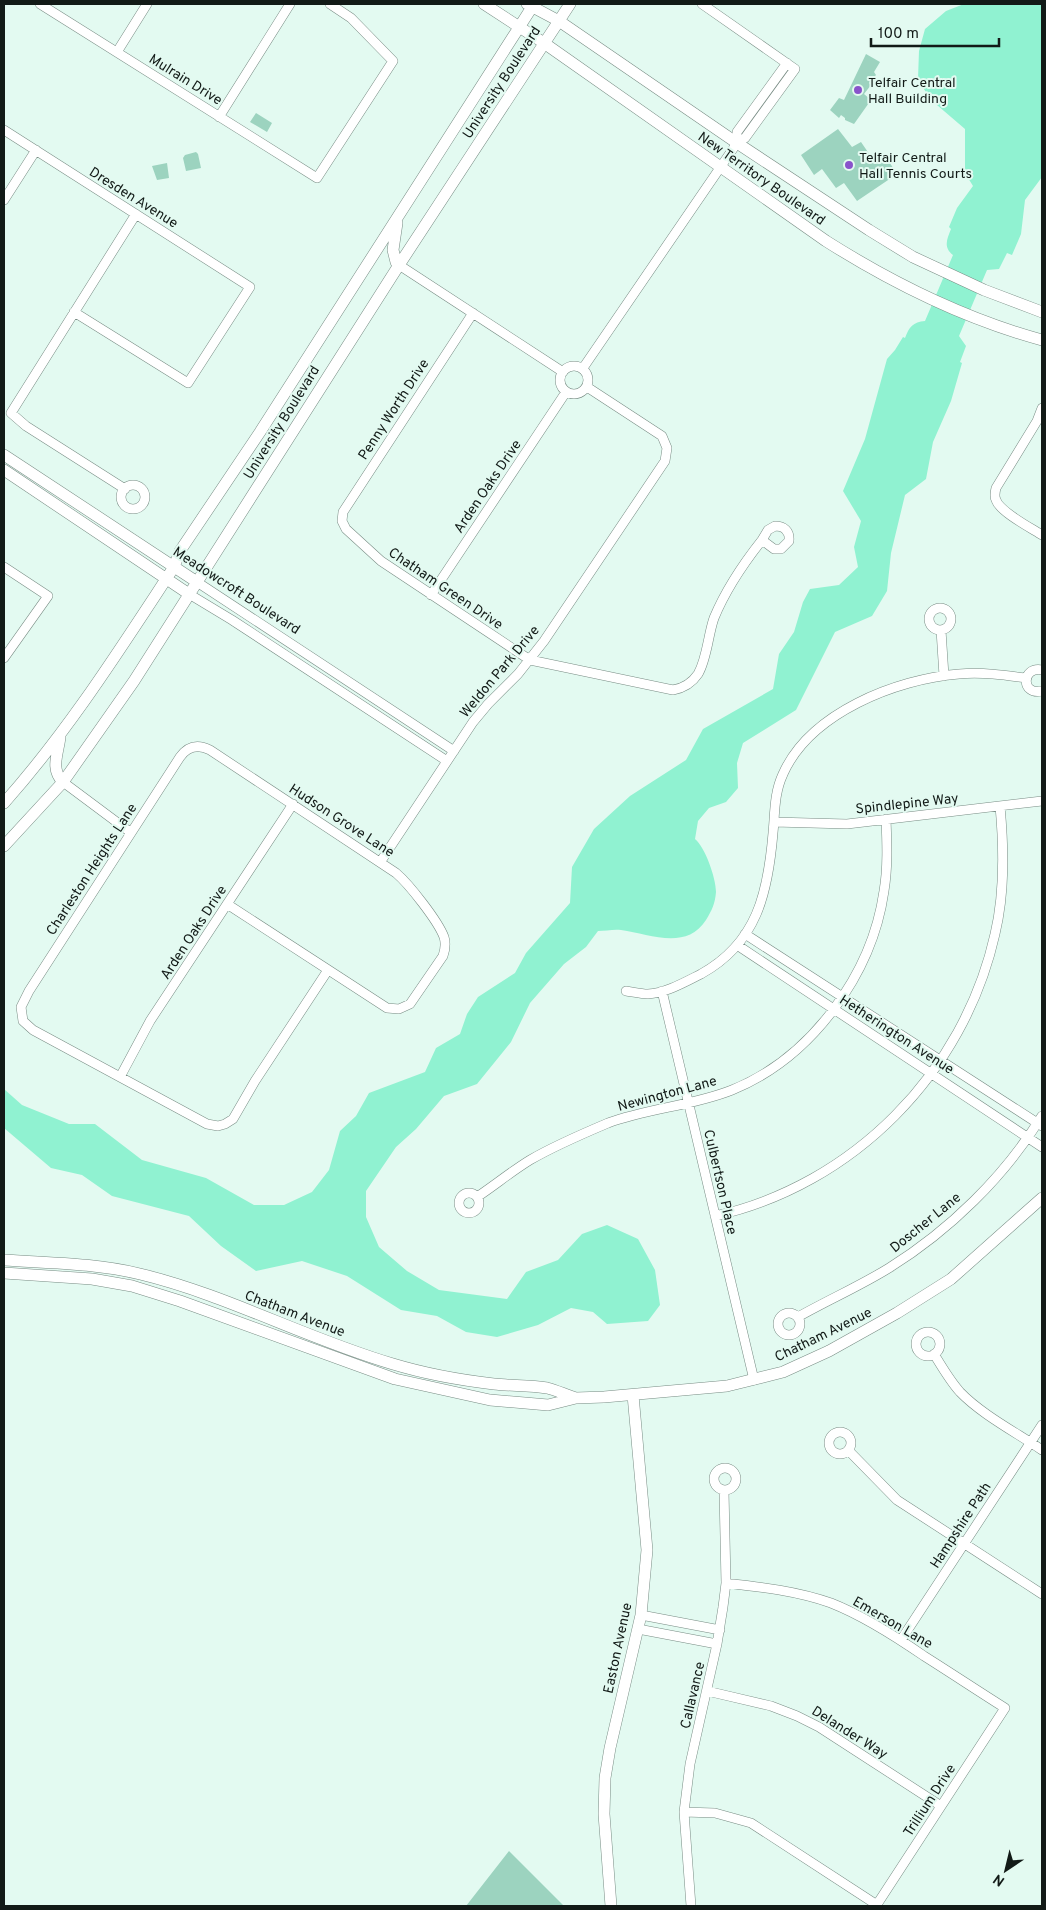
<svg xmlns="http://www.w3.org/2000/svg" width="1046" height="1910" viewBox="0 0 1046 1910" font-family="Overpass,sans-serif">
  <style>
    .green { fill: #9cd3bf }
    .water { fill: #90f2d1 }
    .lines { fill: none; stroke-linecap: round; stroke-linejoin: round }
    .street-casing { stroke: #788c84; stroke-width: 10 }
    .secondary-casing { stroke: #788c84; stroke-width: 12 }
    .street { stroke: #fff; stroke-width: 9 }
    .secondary { stroke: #fff; stroke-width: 11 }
    .poi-dot { fill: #8953cb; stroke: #e3faf1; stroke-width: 2 }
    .labels { text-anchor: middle; stroke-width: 4; stroke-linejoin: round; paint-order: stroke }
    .street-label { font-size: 14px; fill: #121a17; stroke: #e3faf1 }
    .poi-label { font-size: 14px; fill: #121a17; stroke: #e3faf1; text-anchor: start }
  </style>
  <rect width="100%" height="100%" fill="#e3faf1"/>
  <!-- green -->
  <path class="green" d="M866,54L880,62L874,72L876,75L869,83L871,85L864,94L871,100L854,124L845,120V118L841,115L839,118L830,110L839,98L844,100Z
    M256,113L272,123L267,132L250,122Z
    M838,129L852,147L861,142L874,161L884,154L897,174L857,201L844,183L836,188L822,169L814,175L801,155Z
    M196,152L198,154L201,168L186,171L183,158L185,155Z
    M167,163L169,178L157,180L152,166Z
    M509,1851L564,1906H466Z"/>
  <!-- water -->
  <path class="water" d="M964,4H1042V177L1025,200L1021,234L1012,255L1007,253L999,269L987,270L959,336L966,346L960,362L962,363L951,401L933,442L926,479L905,495L891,553L887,591L872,616L835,632L796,710L743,743L737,763L738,788L726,802L709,808L698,821L695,839C705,847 716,878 716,892C715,904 712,910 706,920C686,951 650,934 621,930C614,929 605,931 598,931L586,947L564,964L530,1003L511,1042L477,1084L444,1096L416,1129L396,1147L366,1191V1217L379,1247L407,1271L439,1290L507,1299L526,1272L558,1260L582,1234L607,1225L638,1239L655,1270L660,1305L648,1321L607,1324L593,1312L571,1308L538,1325L497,1337L466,1332L437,1316L401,1310L347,1276L302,1261L256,1271L221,1246L189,1216L112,1196L82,1175L51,1168L4,1128V1089L22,1105L69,1124H95L142,1160L206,1178L254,1205H284L312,1192L329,1170L340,1131L356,1116L369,1093L425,1072L436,1048L460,1034L467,1014L478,997L515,973L526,953L570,903L572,867L594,829L630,796L686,760L703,729L773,689L779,654L794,632L803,602L810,589L839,585L858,567L854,547L861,521L843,491L865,439L887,359L895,350L903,337L905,338C909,327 913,322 925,321L953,255C943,247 947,239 951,229L949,227L957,208L973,186L965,173V129L930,99L918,79L919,51L925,29L946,11Z"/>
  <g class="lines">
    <defs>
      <path id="street" d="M40,4L317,178L393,61L351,18L330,4
        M117,52L147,4
        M219,117L290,4
        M4,130L250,287L188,383L74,312
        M737,143V132L787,63
        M4,200L36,150
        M399,265L563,372
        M473,313L343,512L342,521L346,529L381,561L530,660L673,690C684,688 692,683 698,674C707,659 708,635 714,618C726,589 743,564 762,540
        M560 380a14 14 0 1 1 28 0a14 14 0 1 1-28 0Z
        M583,368L737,143L745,138L795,69L702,4
        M1042,408L1037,421L996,488C995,492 994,496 996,500C1000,512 1031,528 1042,535
        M121 497a12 12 0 1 1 24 0a12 12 0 1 1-24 0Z
        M125,489L26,426L11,413L136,214
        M775,526C784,526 790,531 789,541L781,549H774L762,540L768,530Z
        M4,567L48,596L4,658
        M197,582L454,751
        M189,594L232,620L447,761
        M431,595L566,392
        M929 619a11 11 0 1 1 22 0a11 11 0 1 1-22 0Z
        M941,630L944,676
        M1042,670C1021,666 1021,696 1042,691
        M63,782L130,832
        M774,822L847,824L1042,801
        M381,861L473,722L488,704L518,674L544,641L665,461L667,448L662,436L587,387
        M227,904L387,1008L399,1009L410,1004L443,956C445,950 446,943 444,937C438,921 409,884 396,873L210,750C198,744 188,746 180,757L29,991L21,1007L23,1021L33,1030L207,1124L218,1126L225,1124L233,1119L255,1081L328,970
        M745,934L1042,1126
        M737,945L1042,1147
        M626,991C633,992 641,994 648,994C666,993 685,982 701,974C757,943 768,893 773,833C775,813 774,793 783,774C810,713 896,679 959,674C982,672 1004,675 1026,678
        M662,991L754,1380
        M120,1077L150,1021L293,804
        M459 1203a10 10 0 1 1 20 0a10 10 0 1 1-20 0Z
        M477,1197C495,1185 512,1171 530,1160C554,1146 582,1134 608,1123C649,1108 692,1106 732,1090C811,1058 872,975 884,891C888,867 887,843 886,819
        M715,1216C853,1185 964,1073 995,934C1005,892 1004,849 1000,806
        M778 1324a11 11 0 1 1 22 0a11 11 0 1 1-22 0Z
        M798,1317C828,1300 860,1286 889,1268C950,1230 1004,1177 1042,1116
        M916 1344a12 12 0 1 1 24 0a12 12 0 1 1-24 0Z
        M934,1354C942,1367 950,1381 960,1392C981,1414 1017,1433 1042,1450
        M829 1443a11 11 0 1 1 22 0a11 11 0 1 1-22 0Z
        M848,1450L897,1500L1042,1594
        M714 1479a11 11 0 1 1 22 0a11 11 0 1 1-22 0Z
        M726,1583C761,1587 797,1591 831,1603C864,1616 895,1636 924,1656C951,1673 978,1691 1005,1708L876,1906
        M641,1615L720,1630
        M638,1629L717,1644
        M901,1640L1042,1425
        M707,1691L771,1706L797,1716L819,1727L941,1806
        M684,1812L715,1813L751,1823L877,1905
        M691,1906L684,1812L690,1764L717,1644L723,1607L726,1583L724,1491"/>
      <path id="secondary" d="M484,4L544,43L826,241C894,284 965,319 1042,340
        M527,4L559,21L737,143L869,230L913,257L984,290L1042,312
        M397,223L393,250L396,262L399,265
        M4,455L197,582
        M4,470L189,594
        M60,737C58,754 50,769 63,782
        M4,803C69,730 120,649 174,567L180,551L260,432L534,4
        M4,846L63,782L134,681L399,265L570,4
        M4,1260C49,1263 95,1263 140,1274C227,1295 307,1339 393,1364C426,1374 460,1380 494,1384C511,1386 530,1385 547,1388C556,1390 566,1395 576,1398
        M4,1273L92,1279L132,1286L180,1301L395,1379L490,1400L548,1405L576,1398L604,1397L727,1386L783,1372L829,1351L897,1313L951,1279L1042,1198
        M611,1906L604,1814L605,1778L610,1748L641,1615L647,1550L633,1395"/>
    </defs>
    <!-- street casing -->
    <use href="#street" class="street-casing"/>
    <!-- secondary casing -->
    <use href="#secondary" class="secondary-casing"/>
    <!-- street -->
    <use href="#street" class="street"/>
    <!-- secondary -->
    <use href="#secondary" class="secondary"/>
  </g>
  <!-- markers -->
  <g class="poi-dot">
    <circle cx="858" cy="90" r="5"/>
    <circle cx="849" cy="165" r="5"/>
  </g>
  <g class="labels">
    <!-- street labels -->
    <g class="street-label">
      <text transform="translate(186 79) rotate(32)" y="5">Mulrain Drive</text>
      <text transform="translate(501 82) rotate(-57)" y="5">University Boulevard</text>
      <text transform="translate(762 178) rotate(35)" y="5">New Territory Boulevard</text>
      <text transform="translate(134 197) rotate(32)" y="5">Dresden Avenue</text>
      <text transform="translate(393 409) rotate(-57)" y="5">Penny Worth Drive</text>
      <text transform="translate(281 422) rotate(-58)" y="5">University Boulevard</text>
      <text transform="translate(487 486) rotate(-56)" y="5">Arden Oaks Drive</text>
      <text transform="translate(446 588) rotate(34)" y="5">Chatham Green Drive</text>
      <text transform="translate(237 590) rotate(33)" y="5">Meadowcroft Boulevard</text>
      <text transform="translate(499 671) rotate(-50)" y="5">Weldon Park Drive</text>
      <text transform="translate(907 803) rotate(-6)" y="5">Spindlepine Way</text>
      <text transform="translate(342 820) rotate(33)" y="5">Hudson Grove Lane</text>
      <text transform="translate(91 869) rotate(-57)" y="5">Charleston Heights Lane</text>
      <text transform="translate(193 932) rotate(-57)" y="5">Arden Oaks Drive</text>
      <text transform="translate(897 1034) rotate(33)" y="5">Hetherington Avenue</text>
      <text transform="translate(667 1093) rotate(-15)" y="5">Newington Lane</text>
      <text transform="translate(721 1182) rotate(77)" y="5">Culbertson Place</text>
      <text transform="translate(925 1222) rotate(-39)" y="5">Doscher Lane</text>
      <text transform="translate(295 1313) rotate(21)" y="5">Chatham Avenue</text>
      <text transform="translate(823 1334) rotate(-26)" y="5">Chatham Avenue</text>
      <text transform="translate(960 1525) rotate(-57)" y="5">Hampshire Path</text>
      <text transform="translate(893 1622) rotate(30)" y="5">Emerson Lane</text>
      <text transform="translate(617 1648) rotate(-78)" y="5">Easton Avenue</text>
      <text transform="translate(692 1695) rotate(-77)" y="5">Callavance</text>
      <text transform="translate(850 1732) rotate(32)" y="5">Delander Way</text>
      <text transform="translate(929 1800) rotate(-57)" y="5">Trillium Drive</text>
    </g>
    <!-- poi labels -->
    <g class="poi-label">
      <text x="868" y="87">Telfair Central<tspan x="868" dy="16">Hall Building</tspan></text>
      <text x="859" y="162">Telfair Central<tspan x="859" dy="16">Hall Tennis Courts</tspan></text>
    </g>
  </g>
  <!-- border -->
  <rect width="1046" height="1910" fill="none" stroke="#121a17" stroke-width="10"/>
  <!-- north arrow -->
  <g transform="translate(1006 1870) rotate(215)" stroke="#e3faf1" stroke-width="4" paint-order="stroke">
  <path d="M0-4L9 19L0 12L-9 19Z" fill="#121a17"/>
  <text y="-8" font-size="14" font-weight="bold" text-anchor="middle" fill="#121a17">N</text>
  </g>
  <!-- scale -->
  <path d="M871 38v8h128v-8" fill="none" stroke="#121a17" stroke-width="2.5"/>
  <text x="878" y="38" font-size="15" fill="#121a17" stroke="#e3faf1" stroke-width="4" paint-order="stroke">100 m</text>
</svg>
